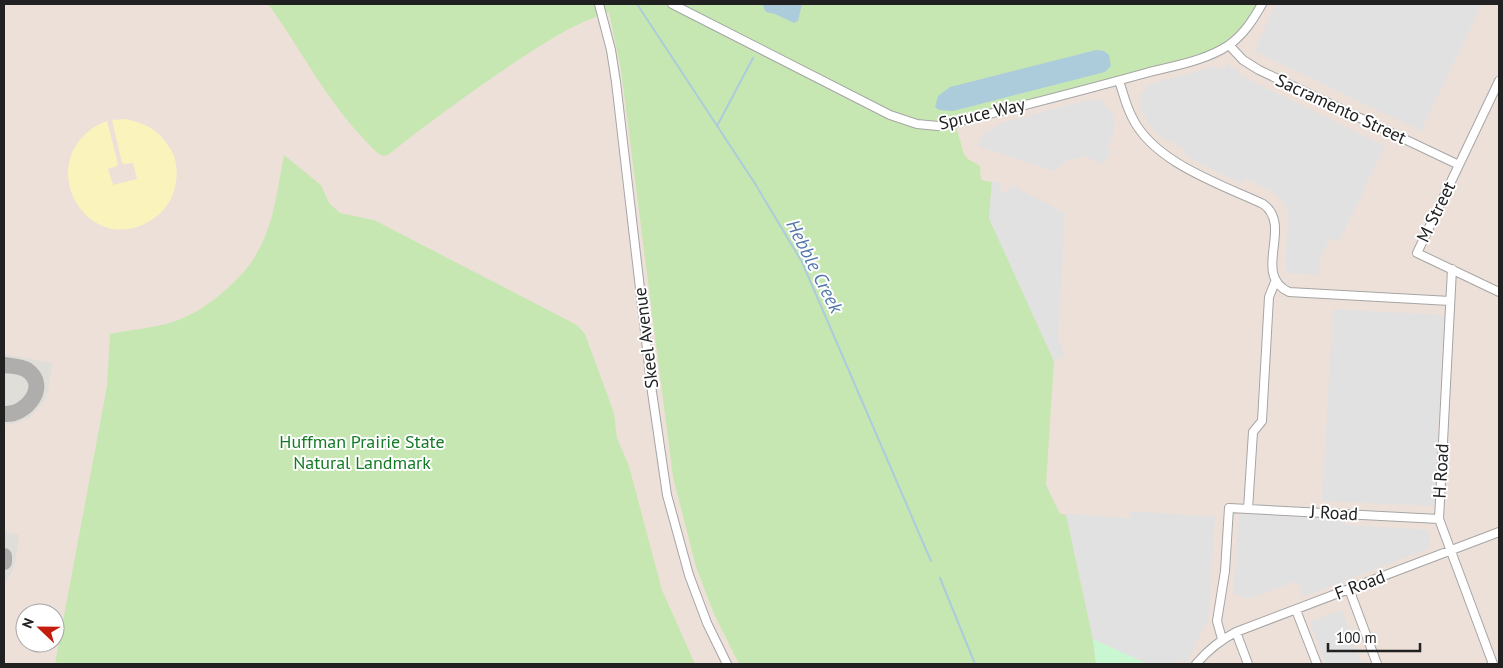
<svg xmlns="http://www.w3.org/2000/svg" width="1503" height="668" viewBox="0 0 1503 668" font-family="'PT Sans',sans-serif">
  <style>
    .military { fill: #ede0d9; fill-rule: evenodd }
    .airport { fill: #e0ded9 }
    .grass { fill: #c7e7b2 }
    .sand { fill: #fbf3bc }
    .park { fill: #c9f7d1 }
    .parking { fill: #e1e1e1 }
    .water { fill: #acccdb }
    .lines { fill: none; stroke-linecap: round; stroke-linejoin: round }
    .stream { stroke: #acccdb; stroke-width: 2 }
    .taxiway { stroke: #b0aeac; stroke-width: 16 }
    .minor-casing { stroke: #a5a5a5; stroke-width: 10 }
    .minor { stroke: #fff; stroke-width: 8 }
    .labels { text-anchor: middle; stroke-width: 4; stroke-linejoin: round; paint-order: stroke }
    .street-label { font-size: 18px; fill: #212121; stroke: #fff }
    .park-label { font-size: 18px; fill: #137a25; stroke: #fff }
    .water-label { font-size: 19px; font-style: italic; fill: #5277ab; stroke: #fff }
  </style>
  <rect width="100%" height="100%" fill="#f1eee8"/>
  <!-- military -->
  <path class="military" d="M4,4H1499V664H4ZM25,613H55V643H25Z"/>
  <!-- airport -->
  <path class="airport" d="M4,354L53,363L48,391L44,402L29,418L10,425H4Z
    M4,532L19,535L15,564L11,574L4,583Z"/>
  <!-- grass -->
  <path class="grass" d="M268,4H1258C1245,27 1229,42 1205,53L954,119L964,154L968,159L980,166L981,180L992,182L989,218L1054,361L1046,485L1060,514H1066L1093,639L1096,664H739L714,614L696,567L673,477L621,70L609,12C569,25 535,49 499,73C461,99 424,126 388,155L383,156C374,152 368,143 361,136C324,96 300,48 268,4Z
    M284,155L321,185L329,203L340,213L374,220L577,325L585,334L614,413L617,438L629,466L662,590L695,664H55L107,386L110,334C130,330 151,328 170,323C189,317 207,306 222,293C271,253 273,213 284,155Z"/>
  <!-- sand -->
  <path class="sand" d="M126,119C146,124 158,129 169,147C179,160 178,180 173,194C168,207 159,216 148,222C90,255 37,172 90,130C95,126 101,124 107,121L118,164L117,166L108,169L113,185L137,179L133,163L125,164L122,163L112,120Z"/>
  <!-- park -->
  <path class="park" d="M1093,639L1148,664H1096Z"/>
  <!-- parking -->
  <path class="parking" d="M1276,4H1482L1421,131L1254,51Z
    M1227,64L1240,71L1239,75L1385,146L1339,242L1330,238L1320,258L1319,275L1288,273L1285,267L1288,216L1286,208L1281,199L1274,192L1245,178L1242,184L1184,155L1186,150L1164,139L1155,131L1149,125L1141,109L1139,97L1147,86L1157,82L1213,67L1225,69Z
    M1088,100L1102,101L1113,115L1115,123L1113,135L1107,148L1112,151L1104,164L1084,156L1066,161L1054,171L977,146L986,129L991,131L998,124Z
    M992,182L1001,183L1000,189L1006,193L1011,185L1065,213L1058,339L1065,355L1054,361L989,218Z
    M1333,309L1444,315L1434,506L1322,501Z
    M1130,511L1215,517L1209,616L1187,663L1179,660L1177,664H1148L1093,639L1066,514L1129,518Z
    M1239,514L1345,520V525L1429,530L1430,548L1303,597L1297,581L1248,599L1233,594Z
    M1342,610L1357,650L1362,664H1325V662L1310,622Z"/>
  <!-- water -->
  <path class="water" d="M762,4H802L798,21L794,23L775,14L766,12Z
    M1096,50L1104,51L1109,55L1111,66L1105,72L953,111L939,110L935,107L938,96L950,87Z"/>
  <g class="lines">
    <!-- stream -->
    <path class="stream" d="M637,4L754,182L802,262L931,561
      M717,126L753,58
      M940,578L975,664"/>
    <!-- taxiway -->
    <path class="taxiway" d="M4,365C11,366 21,366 27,370C50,386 26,416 4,414
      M4,556V562"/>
    <defs>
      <path id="minor" d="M599,4L611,50L616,82L652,392L667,495L689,575L707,623L727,664
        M672,4L890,115L917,124L938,126C1008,110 1077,92 1146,73C1173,66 1205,61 1229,45C1244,34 1253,20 1262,4
        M1229,45L1243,60L1259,70L1459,165
        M1119,81C1123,92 1126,106 1132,117C1153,162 1220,184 1263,204C1294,226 1251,274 1289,292L1450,301
        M1499,81L1417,253L1499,292
        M1452,269L1439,519L1493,664
        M1248,509L1253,432L1262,421L1269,297L1275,282
        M1349,589L1377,664
        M1296,610L1317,664
        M1236,632L1248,664
        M1222,639L1217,621L1225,571L1229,508L1439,519
        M1196,664C1208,650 1220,640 1236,632L1499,532"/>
    </defs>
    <!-- minor casing -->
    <use href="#minor" class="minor-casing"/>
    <!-- minor -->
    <use href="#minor" class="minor"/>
  </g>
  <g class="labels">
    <!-- street labels -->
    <g class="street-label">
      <text transform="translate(1341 109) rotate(25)" y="6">Sacramento Street</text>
      <text transform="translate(982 114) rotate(-13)" y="6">Spruce Way</text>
      <text transform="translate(1436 212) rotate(-64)" y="6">M Street</text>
      <text transform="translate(646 338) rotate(-97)" y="6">Skeel Avenue</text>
      <text transform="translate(1441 471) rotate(-87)" y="6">H Road</text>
      <text transform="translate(1334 513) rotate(3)" y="6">J Road</text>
      <text transform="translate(1360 585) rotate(-21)" y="6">F Road</text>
    </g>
    <!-- park labels -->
    <g class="park-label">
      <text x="362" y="448">Huffman Prairie State<tspan x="362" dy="21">Natural Landmark</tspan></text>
    </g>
    <!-- water labels -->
    <g class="water-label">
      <text transform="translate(815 266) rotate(63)" y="7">Hebble Creek</text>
    </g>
  </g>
  <!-- border -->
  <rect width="1503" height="668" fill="none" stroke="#212121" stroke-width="10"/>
  <!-- north arrow -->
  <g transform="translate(40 628) rotate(292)"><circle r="24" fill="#ffffff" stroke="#a6a6a6"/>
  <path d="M0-4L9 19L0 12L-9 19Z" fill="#c51d0d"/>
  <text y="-8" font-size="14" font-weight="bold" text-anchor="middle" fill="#212121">N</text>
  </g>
  <!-- scale -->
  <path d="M1328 643v8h92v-8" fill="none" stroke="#212121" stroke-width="2.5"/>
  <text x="1336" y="643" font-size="15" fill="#212121" stroke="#ffffff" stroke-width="4" paint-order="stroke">100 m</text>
</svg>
